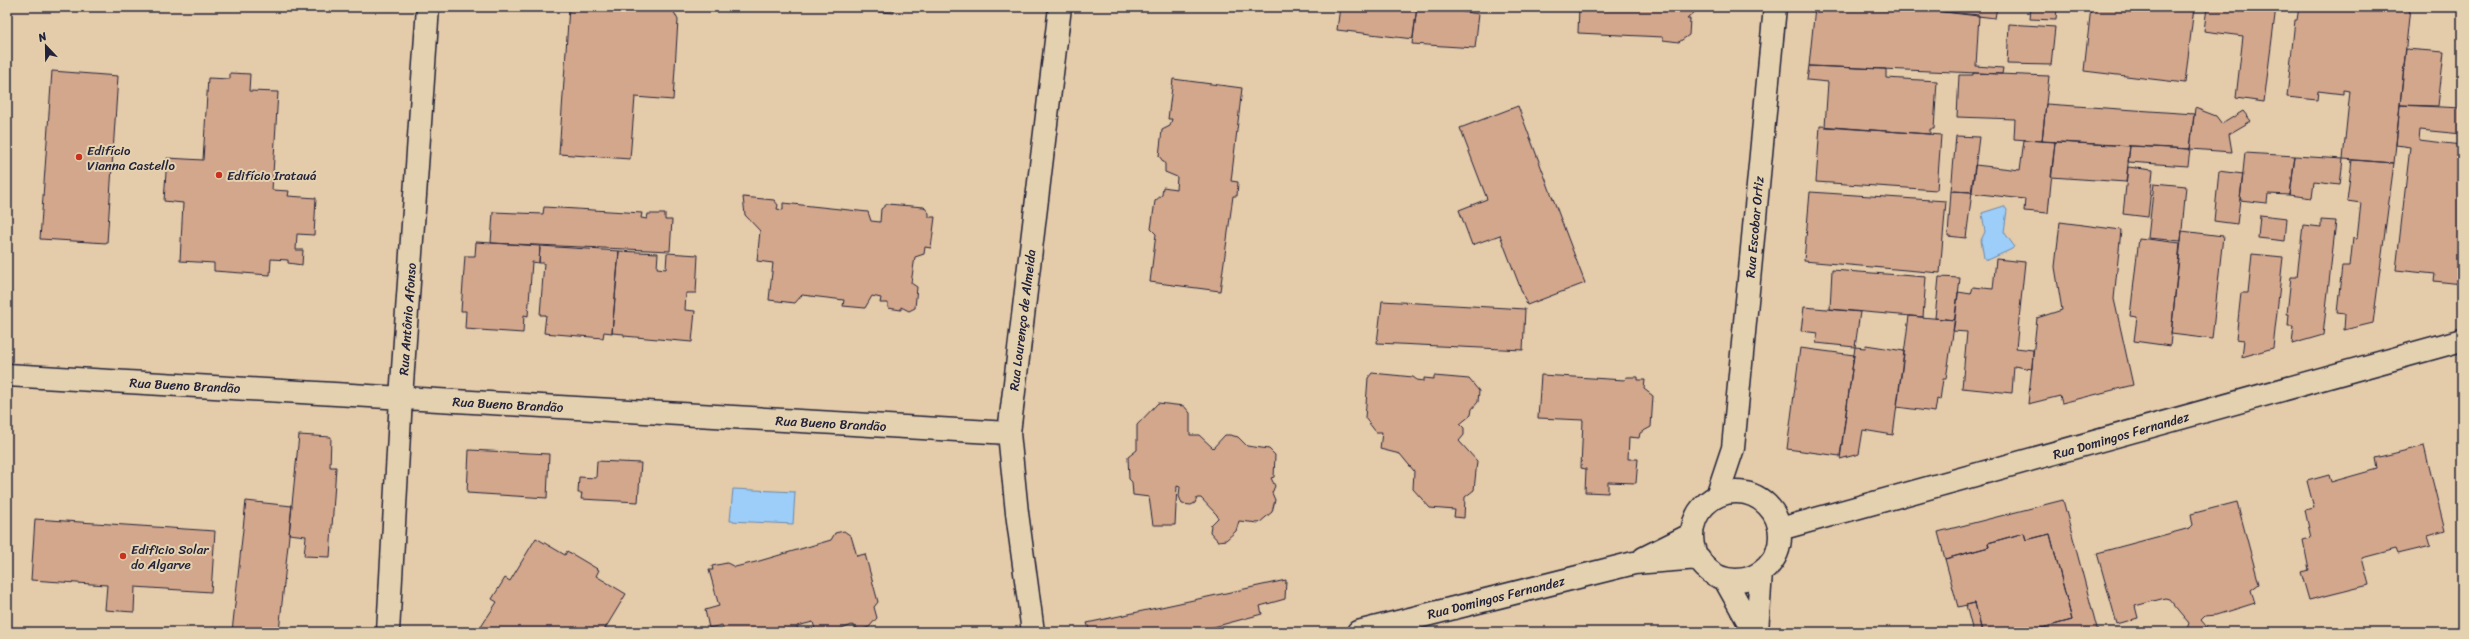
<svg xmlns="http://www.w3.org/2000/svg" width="2469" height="639" viewBox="0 0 2469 639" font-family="Sriracha,sans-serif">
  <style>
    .water { fill: #9ccef9; stroke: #6b89ad }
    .building { fill: #d3a78c; stroke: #22223b }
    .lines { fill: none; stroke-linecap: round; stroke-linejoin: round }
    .street-casing { stroke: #22223b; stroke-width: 25 }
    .street { stroke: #e4d1af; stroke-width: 22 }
    .poi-dot { fill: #c8321e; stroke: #e4d1af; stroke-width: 1.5 }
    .labels { text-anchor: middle; stroke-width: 4; stroke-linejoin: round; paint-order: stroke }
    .poi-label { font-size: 13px; fill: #22223b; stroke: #e4d1af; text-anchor: start }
    .street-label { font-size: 13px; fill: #22223b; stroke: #e4d1af }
  </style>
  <rect width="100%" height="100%" fill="#e4cba9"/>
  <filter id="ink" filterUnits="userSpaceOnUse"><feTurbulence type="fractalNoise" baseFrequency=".025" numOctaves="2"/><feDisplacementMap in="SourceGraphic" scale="8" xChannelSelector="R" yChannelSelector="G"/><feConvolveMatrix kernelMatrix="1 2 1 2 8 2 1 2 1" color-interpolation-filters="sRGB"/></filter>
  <g filter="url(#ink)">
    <!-- water -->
    <path class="water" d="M2004,206L2007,210L2004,232L2014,246L2012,249L1988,260L1984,258L1981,240L1985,232L1982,213Z
      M733,489L795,492L793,524L730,521Z"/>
    <!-- building -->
    <path class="building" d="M569,7H662V9L673,10L678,20L673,100L635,97L630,159L559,154Z
      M844,7H894V13L844,9Z
      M1340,7H1417L1413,39L1337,30Z
      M1417,7H1457V11L1479,14L1475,48L1412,44Z
      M1579,7H1694L1697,10L1687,19H1690L1689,35L1679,42L1663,40V37L1578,33Z
      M1815,7L1936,11L1979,15L1976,66L2003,68L2002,74L1809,66Z
      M1836,7H1913H1900V11Z
      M1937,7H1997L1995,18L1936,11Z
      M2031,7H2057L2056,20L2030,19Z
      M2091,7H2194L2185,83L2084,71Z
      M2207,7H2276L2264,102L2236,98L2243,36L2204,31Z
      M2299,7H2410L2394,163L2343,159L2350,91L2343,90V94L2318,91L2317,100L2287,97L2295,20H2297Z
      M2428,7H2462V10Z
      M2009,24L2055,27L2051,65L2007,64Z
      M2406,49L2444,52L2438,106L2400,105Z
      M1809,66L1886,69V78L1937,81L1934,129H1930V134L1825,127L1828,82L1807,80Z
      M52,71L118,76L107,243L40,239Z
      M230,73L250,74L249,91L278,92L272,190L289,191L288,196L316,198L314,235L297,234L296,250H303L302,265L288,263V260L271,259L270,275L214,271V263L180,261L183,203L164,201L167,158L203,160L208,78L230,79Z
      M1973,73L2049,76L2042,141L2014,139L2015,119L1957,117L1959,75H1973Z
      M1173,79L1242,88L1231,181L1238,182L1237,196H1233L1220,291L1150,282L1156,234L1151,229L1155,201L1162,195L1163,187L1176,189L1177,177L1165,172V164L1159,156L1162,130L1170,126L1172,119H1168Z
      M2046,104L2194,114L2190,149L2042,141Z
      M2400,105L2462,108V134L2420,130L2419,140L2462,145V284L2434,281L2435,274L2396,270L2410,147L2396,145Z
      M1518,106L1585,283L1527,305L1500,235L1472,245L1459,210L1487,199L1460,128Z
      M2195,108L2216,116L2222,124L2243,111L2251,121L2229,134L2232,152L2190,149Z
      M1820,126L1941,135L1937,190L1816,182Z
      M1956,136L1979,137L1972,192L1951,191Z
      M2024,140L2055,142L2048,213L2024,211L2025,199L1971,193L1975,165L2020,170Z
      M2055,142L2130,146L2126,182L2051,177Z
      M2130,146L2190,149L2188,166L2128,162Z
      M2245,153L2295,156L2290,195L2268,194L2267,203L2240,200Z
      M2295,156L2343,159L2340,185L2314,182L2312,198L2290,195Z
      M2352,160L2394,163L2373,323L2344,330L2345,314L2337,313L2342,266H2350L2353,238L2357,239L2361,203L2347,201Z
      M2128,167L2153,170L2148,217L2123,214Z
      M2219,171L2243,174L2237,224L2214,221Z
      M2154,183L2186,186L2181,241L2148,238Z
      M1951,191L1972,192L1966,238L1948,236Z
      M1810,192L1946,201L1940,273L1804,261Z
      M743,197L774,200L778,205L777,209L783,210V203L868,212L871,221L880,222L881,209L887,204L924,207L929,213V217H935L931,248L925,247L924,254L915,257L911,283L917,287L915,308L909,311L901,307V310L888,308V303H880L881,298L872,296L865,308L843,306L844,300L802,295L795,303L769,300L773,263L757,261L760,231L745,215Z
      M544,207L642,213L641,218L647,219L648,214H665V220H672L670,251L491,243L493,212L543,214Z
      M2260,215L2287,218L2285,241L2258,238Z
      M2321,220L2336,221L2323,335L2292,344L2294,326H2288L2289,314H2287L2291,277H2297L2303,225L2321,227Z
      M2060,222L2121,230L2114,299L2133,385L2062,403L2060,396L2028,404L2037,318L2062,310L2055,267Z
      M2182,231L2223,236L2212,339L2171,334Z
      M2139,238L2180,243L2170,346L2134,341L2137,317L2130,316Z
      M476,242L540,246L539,263L532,262L528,316L524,315L523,333L465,329L466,311H461L465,256H475Z
      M540,246L619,251L612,333L604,332L603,338L544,333L546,315H540L544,263H539Z
      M619,251L658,253L657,268L666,269L667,253L698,255L696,293H686L685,310L695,311L692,342L624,336V334L612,333Z
      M2252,254L2283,257L2273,348L2242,357L2244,340L2236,339L2241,293H2248Z
      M1996,259L2025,262L2016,348L2033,350L2032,369L2014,366L2012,393L1962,388L1967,332L1953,331L1958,292L1971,294L1973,287L1993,289Z
      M1832,270L1926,277L1923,317L1830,309Z
      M1939,277L1960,278L1955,320L1935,318Z
      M1382,301L1525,309L1523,350L1377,343Z
      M1804,307L1860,312L1855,347L1816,343L1818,333L1801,331Z
      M1909,316L1955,320L1946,379H1943L1940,400L1937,399L1935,412L1897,407Z
      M1866,345L1904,351L1893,435L1863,430L1859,454L1840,459L1855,347L1865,348Z
      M1800,348L1854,355L1840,456L1787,449Z
      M1372,373L1413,377L1417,380L1424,381V378L1434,379V376L1469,379L1479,391L1478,402L1472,409L1471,415L1460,424L1464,428V435L1459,441L1477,461L1474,490L1465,497L1464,518L1454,517L1455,510L1430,508L1413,489L1414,471L1400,454L1380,449L1382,432H1376L1365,418L1368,378Z
      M1541,375L1625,380L1626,377H1638V380H1645L1644,389L1653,396L1651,427L1640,433L1639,438L1629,437L1628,459H1638L1636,483L1608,482V493L1585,492L1586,469L1581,468L1583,420L1538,418Z
      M1158,403L1184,406L1190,413V435H1199L1213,448L1225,435H1230L1238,437L1247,446L1269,449L1275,455L1274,477L1271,478L1275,486L1272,493L1275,500L1272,512L1259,523L1239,521L1236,531L1226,540L1218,541L1210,532L1211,525L1218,518L1217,515L1201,498H1197L1195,503L1191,505L1182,504L1179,496L1180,487L1177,486L1175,525H1153L1149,497L1133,495L1132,482L1129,479L1128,457L1137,450V425Z
      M299,435L331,437L330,467H336L330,557L304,556L306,536L289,534Z
      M2424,446L2445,531L2428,536L2431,546L2398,554L2396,549L2362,558L2369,585L2309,600L2301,572L2309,570L2303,540L2311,538L2305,510L2314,508L2307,481L2329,475L2331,482L2377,469L2375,458Z
      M469,450L549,454L547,498L467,493Z
      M597,461L641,463L638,502L581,499L582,493H578L579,477L596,478Z
      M2063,500L2098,632H2027L2072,620L2050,534L2026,540L2024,533L1988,543L1989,547L1945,559L1938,532Z
      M246,501L292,506L279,632H232Z
      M2237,502L2259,584L2251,590L2255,603L2217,615L2205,616L2201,620L2206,626V632H2186L2189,623L2169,599L2165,598L2135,606L2138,618L2117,624L2097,553L2190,528L2193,525L2191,514Z
      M35,519L215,531L211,592L135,587L134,612L105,610L107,585L31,580Z
      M844,531L851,536L857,556L865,554L878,602L874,607L877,618L869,627L860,630L852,625L834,632H820L815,629L813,622L797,626L798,632H724L722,625L709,628L705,610L719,606L709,570H713L712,566L727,563L735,567L756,562L831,540L835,533Z
      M2024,533L2026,540L2050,534L2072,620L2027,632H1982L1975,603L1958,607L1945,559L1989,547L1988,543Z
      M536,538L565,555L567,551L599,570L596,576L626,594L603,632H489L481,627L497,602L492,599L505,578L510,581Z
      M1286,580L1285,599L1260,606L1262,614L1195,632H1090L1087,623Z
      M1975,603L1982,632H1973L1966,605Z"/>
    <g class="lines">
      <defs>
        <path id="street" d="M7,375L1009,433
          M1692 536a44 44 0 1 1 88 0a44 44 0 1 1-88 0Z
          M1717,496L1733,448L1775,7
          M1780,529L2462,340
          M1644,558L1692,534
          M1725,580L1754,632
          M388,632L401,398L428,7
          M1033,632L1017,513L1009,433L1060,7
          M1358,632L1634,563L1699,558
          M1757,632L1761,572"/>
      </defs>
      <!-- street casing -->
      <use href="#street" class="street-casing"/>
      <!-- street -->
      <use href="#street" class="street"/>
    </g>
  </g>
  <!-- markers -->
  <g class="poi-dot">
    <circle cx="79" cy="157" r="4"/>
    <circle cx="219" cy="175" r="4"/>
    <circle cx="123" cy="556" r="4"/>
  </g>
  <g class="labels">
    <!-- poi labels -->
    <g class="poi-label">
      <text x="87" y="155">Edifício<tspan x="87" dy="15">Vianna Castello</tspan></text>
      <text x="227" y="180">Edifício Iratauá</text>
      <text x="131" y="554">Edificio Solar<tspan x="131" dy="15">do Algarve</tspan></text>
    </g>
    <!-- street labels -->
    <g class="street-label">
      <text transform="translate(1754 227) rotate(-85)" y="5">Rua Escobar Ortiz</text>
      <text transform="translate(407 319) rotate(-86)" y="5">Rua Antônio Afonso</text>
      <text transform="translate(1022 320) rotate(-83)" y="5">Rua Lourenço de Almeida</text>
      <text transform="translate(185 385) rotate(3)" y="5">Rua Bueno Brandão</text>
      <text transform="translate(508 404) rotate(3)" y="5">Rua Bueno Brandão</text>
      <text transform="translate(831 423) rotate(3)" y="5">Rua Bueno Brandão</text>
      <text transform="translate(2121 435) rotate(-16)" y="5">Rua Domingos Fernandez</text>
      <text transform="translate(1496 597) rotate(-14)" y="5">Rua Domingos Fernandez</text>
    </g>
  </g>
  <!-- margin -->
  <rect width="2469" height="639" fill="none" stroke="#e4d1af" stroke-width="24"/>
  <rect x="12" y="12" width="2445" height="615" fill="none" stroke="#22223b" stroke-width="1.5" filter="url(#ink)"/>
  <!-- north arrow -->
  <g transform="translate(46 46) rotate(338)" stroke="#e4d1af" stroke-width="3" paint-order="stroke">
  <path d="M0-3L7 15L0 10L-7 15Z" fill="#22223b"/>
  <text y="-6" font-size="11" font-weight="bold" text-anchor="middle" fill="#22223b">N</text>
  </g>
</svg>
